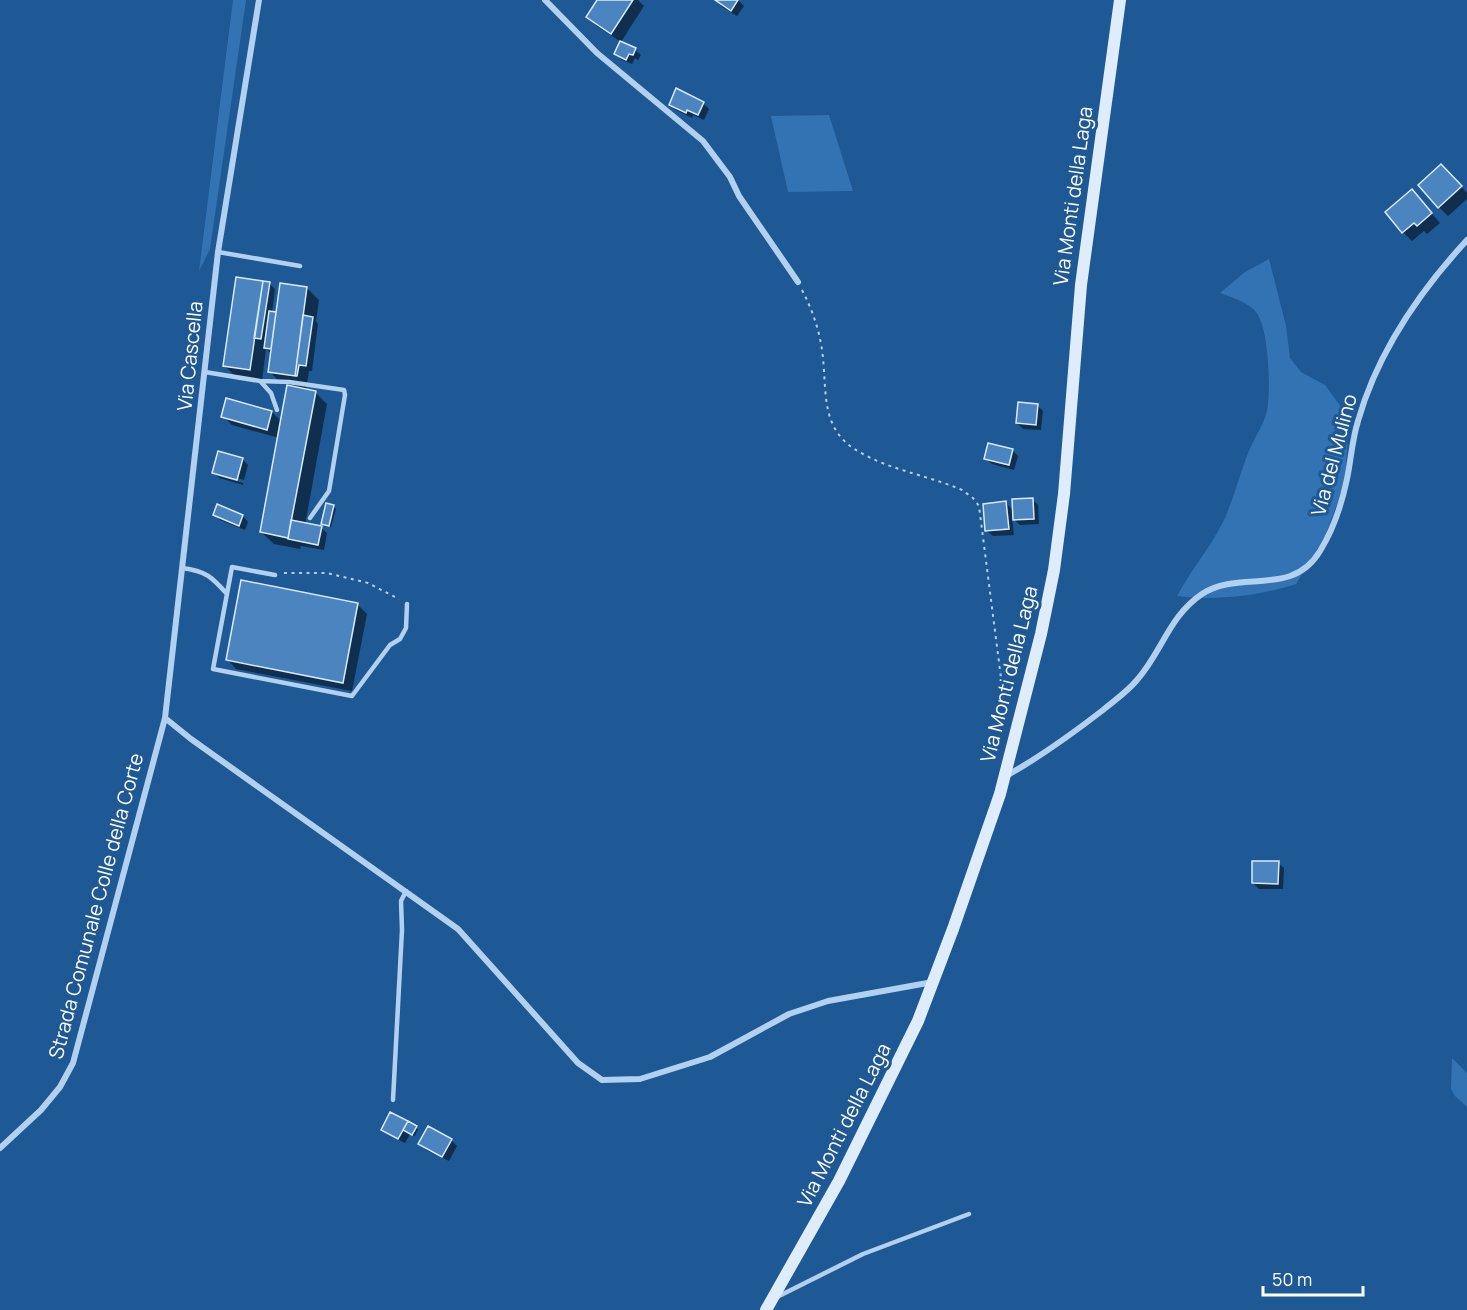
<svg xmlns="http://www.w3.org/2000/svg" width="1467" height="1310" viewBox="0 0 1467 1310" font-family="Manrope,sans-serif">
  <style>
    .green { fill: #3373b3 }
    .shadow { fill: #0007 }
    .building { fill: #4b84be; stroke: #d8e9fa; stroke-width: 1.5 }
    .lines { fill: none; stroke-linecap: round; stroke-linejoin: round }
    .path { stroke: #b2d0ef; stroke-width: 2; stroke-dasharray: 3 4.5; stroke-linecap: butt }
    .lane { stroke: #b2d0ef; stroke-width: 4.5 }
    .street { stroke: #b2d0ef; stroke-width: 6 }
    .secondary { stroke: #dfecfb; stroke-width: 12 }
    .labels { text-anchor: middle; stroke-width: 6; stroke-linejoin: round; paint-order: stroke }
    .street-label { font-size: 20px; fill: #fff; stroke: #1e5895 }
  </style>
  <rect width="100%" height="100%" fill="#1e5895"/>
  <!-- green -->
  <path class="green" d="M233,0H246L210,249L199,271Z
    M829,115L853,191L788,192L771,116Z
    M1269,259L1286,326L1290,358L1301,372L1325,385L1344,411L1348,432L1345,483L1325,536L1296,584C1259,596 1215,601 1177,596C1191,570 1210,548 1223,522C1234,499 1239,476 1248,453C1254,438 1263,426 1267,411C1271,390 1269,328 1256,312C1248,302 1231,297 1220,293L1245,272Z
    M1452,1058L1467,1073V1107L1455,1096L1451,1089Z"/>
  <!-- shadow -->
  <path class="shadow" d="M598,0H638L644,6L621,42L597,26L588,17Z
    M716,0H738L744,6L737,16L722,7Z
    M635,50L641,55L638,60L635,58L632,64L622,60L616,54Z
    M703,103L709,109L704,120L693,115L692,118L676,110L670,105Z
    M1450,175L1467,193V199L1448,216L1439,207Z
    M1420,200L1440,223L1427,234L1424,231L1412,241L1403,232Z
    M269,283L275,289L272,313L277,315L307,288L319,300L316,321L318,324L312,371H309L306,390L315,392L327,404L305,525L321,528L327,533L324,550L301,546L300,549L274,544L261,532L279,438L232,425L223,416L272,412L282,422L289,385L282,384L269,371L272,354L266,349L262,381L237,378L224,365Z
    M1037,405L1043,411L1041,430L1023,429L1017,423Z
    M1012,450L1018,456L1014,470L992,464L986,459Z
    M242,459L248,465L244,480L218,473V476L243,483V485L219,478L214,472Z
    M1032,499L1038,505L1039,524L1020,525L1012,518L1014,535L993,536L987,531L1006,503L1014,511Z
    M218,506L243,516L248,522L245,530L220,520L214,514Z
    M333,506L336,509L331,527L325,526L323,524Z
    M357,604L367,614L352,691L236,669L227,659Z
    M1278,863L1284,868L1283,889H1259L1253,883Z
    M391,1114L416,1127L418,1129L415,1136L410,1134L405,1143L389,1135L383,1129Z
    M451,1140L457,1146L449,1161L426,1150L420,1144Z"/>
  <!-- building -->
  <path class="building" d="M597,0H633L611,34L586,17Z
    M715,0H738L731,11Z
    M620,41L636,48L633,55L629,54L626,60L614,54Z
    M676,88L704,102L698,115L687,110L686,113L669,105Z
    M1441,164L1462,186L1438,208L1418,185Z
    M1412,189L1432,213L1417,226L1414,223L1402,233L1385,212Z
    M236,277L263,281L250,370L223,366Z
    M263,281L270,282L261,339L254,338Z
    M280,283L307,287L295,376L268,372Z
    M269,311L276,312L271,349L264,348Z
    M303,315L313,317L306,366L299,365L297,376H295Z
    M287,385L316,391L288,538L260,532Z
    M226,398L272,411L267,430L221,417Z
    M1018,402L1038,404L1036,425L1016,423Z
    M988,443L1013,449L1009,465L984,459Z
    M218,451L243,458L237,480L212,473Z
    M1033,498L1034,519L1013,520L1012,499Z
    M1006,501L1009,529L985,531L983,504Z
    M326,503L334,505L329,526L321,524Z
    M217,504L243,515L239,526L213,515Z
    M291,520L322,526L318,545L288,539Z
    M241,580L358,603L343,683L226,660Z
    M1252,861H1279L1278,884L1252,883Z
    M390,1112L408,1121L398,1139L381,1130Z
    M408,1121L417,1126L412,1135L403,1130Z
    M428,1126L452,1139L442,1157L418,1144Z"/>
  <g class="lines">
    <!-- path -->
    <path class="path" d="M802,290C812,309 819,329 822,350C828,393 818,431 863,454C894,471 930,476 962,490L973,498L979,506L1006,717
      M284,573H327L368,583L399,599"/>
    <!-- lane -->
    <path class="lane" d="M218,252L300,266
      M205,372L260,381L289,382L344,390L345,395L329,491L310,518
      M261,382L271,393L277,410
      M182,568C206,571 212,577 227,594
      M275,575L232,567L213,669L352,696L390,645L400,639L406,628L407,604
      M393,1100L402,930L401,901L406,891
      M777,1297L863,1254L969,1214"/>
    <!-- street -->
    <path class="street" d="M545,0L597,53L703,141L730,177L739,196L798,282
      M165,718L191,739L458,929L578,1063L602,1080L640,1079L710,1057L789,1014L828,1001L933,982
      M1006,776C1040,757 1072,734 1103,710C1115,700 1127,692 1137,680C1162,652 1169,616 1202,594C1240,569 1292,598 1320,551C1333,530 1342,503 1347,479C1351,460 1352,440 1358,421C1377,354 1420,291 1467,240
      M0,1148L41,1110L60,1087L73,1063L165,718L218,252L259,0"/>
    <!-- secondary -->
    <path class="secondary" d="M766,1310L839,1181L918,1021L953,929L1000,794L1041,634L1054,570L1064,494L1081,285L1120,0"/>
  </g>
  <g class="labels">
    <!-- street labels -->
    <g class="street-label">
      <text transform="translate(1073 196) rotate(-82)" y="7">Via Monti della Laga</text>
      <text transform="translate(190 356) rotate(-84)" y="7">Via Cascella</text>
      <text transform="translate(1334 455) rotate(-75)" y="7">Via del Mulino</text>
      <text transform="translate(1009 674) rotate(-76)" y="7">Via Monti della Laga</text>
      <text transform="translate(96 906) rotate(-75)" y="7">Strada Comunale Colle della Corte</text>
      <text transform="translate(844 1125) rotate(-63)" y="7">Via Monti della Laga</text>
    </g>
  </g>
  <!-- scale -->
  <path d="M1263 1286v9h100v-9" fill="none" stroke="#ffffff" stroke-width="3"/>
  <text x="1272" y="1286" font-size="18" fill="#ffffff" stroke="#1e5895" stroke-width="4.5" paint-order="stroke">50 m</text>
</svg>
